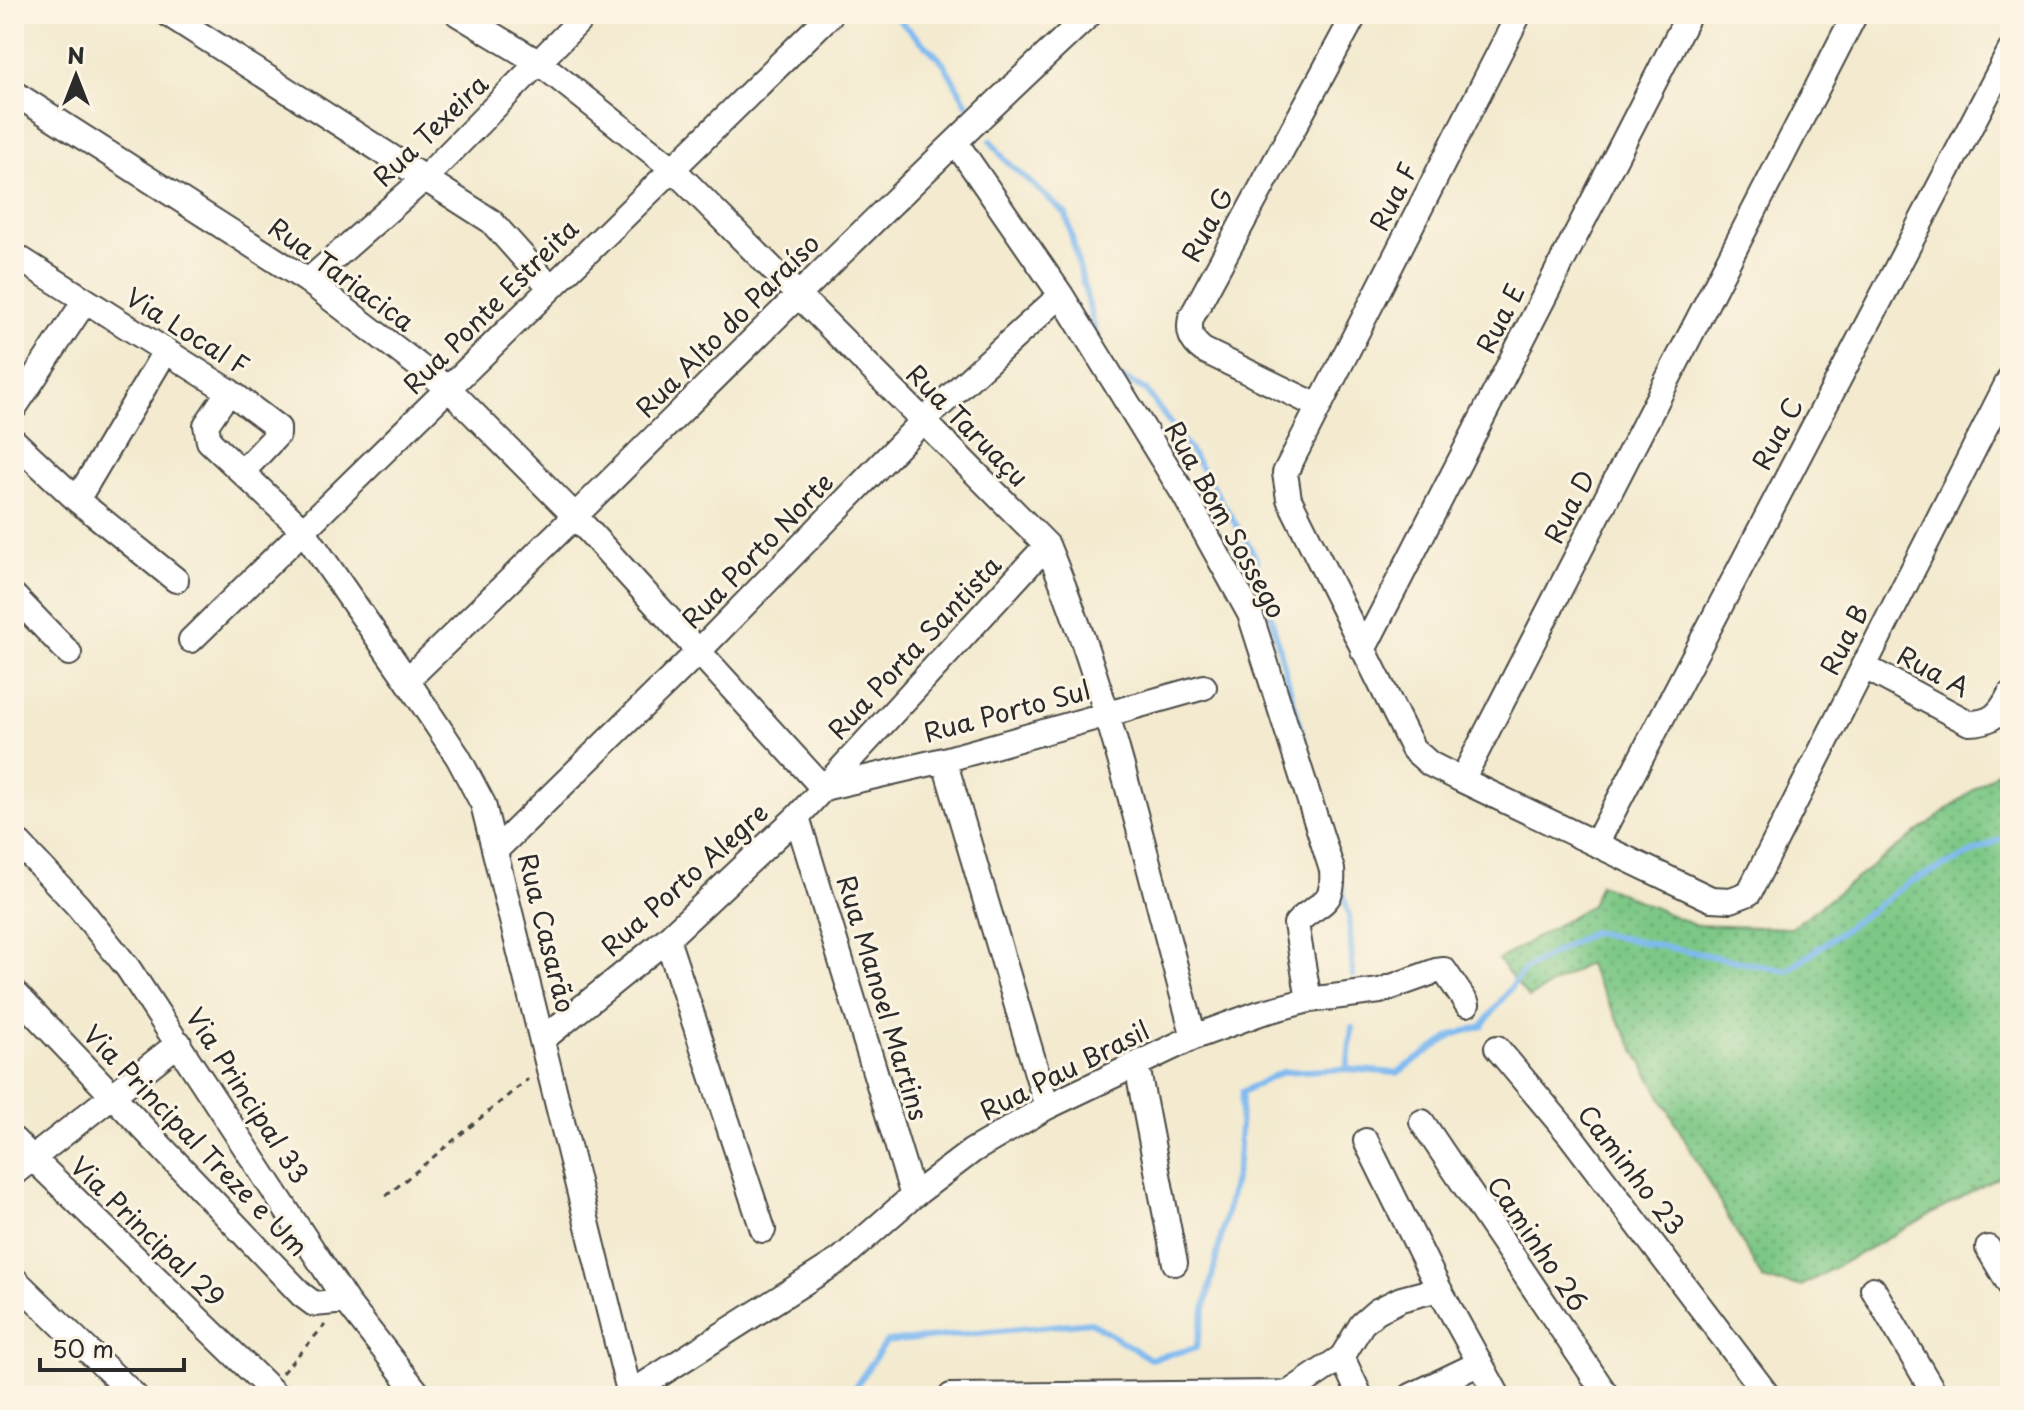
<svg xmlns="http://www.w3.org/2000/svg" width="2024" height="1410" viewBox="0 0 2024 1410" font-family="'Playpen Sans',sans-serif">
  <style>
    .grass { fill: url(#grass-dots); stroke: #547a58; stroke-width: 2 }
    .lines { fill: none; stroke-linecap: round; stroke-linejoin: round }
    .stream { stroke: #7eb9f0; stroke-width: 6 }
    .minor-casing { stroke: #494844; stroke-width: 28 }
    .path { stroke: #494844; stroke-width: 3; stroke-dasharray: 6 6; stroke-linecap: butt }
    .minor { stroke: #fff; stroke-width: 24 }
    .labels { text-anchor: middle; stroke-width: 6; stroke-linejoin: round; paint-order: stroke }
    .street-label { font-size: 26px; fill: #2b2b2b; stroke: #fcf5e5 }
  </style>
  <defs>
    <pattern id="grass-dots" width="8" height="8" patternUnits="userSpaceOnUse" patternTransform="scale(2)"><rect width="8" height="8" fill="#7dc886"/><path d="M2 2h.1M6 6h.1" fill="none" stroke="#67a36e" stroke-width="1.8" stroke-linecap="round"/></pattern>
  </defs>
  <rect width="100%" height="100%" fill="#fcf5e5"/>
  <filter id="ink" filterUnits="userSpaceOnUse"><feTurbulence type="fractalNoise" baseFrequency=".0125" numOctaves="2"/><feDisplacementMap in="SourceGraphic" scale="16" xChannelSelector="R" yChannelSelector="G"/><feConvolveMatrix kernelMatrix="1 2 1 2 8 2 1 2 1" color-interpolation-filters="sRGB"/></filter>
  <filter id="wash" filterUnits="userSpaceOnUse"><feTurbulence type="fractalNoise" baseFrequency=".006" numOctaves="4" result="noise"/><feDisplacementMap in="SourceGraphic" scale="32" xChannelSelector="R" yChannelSelector="G"/><feGaussianBlur stdDeviation="1.8" result="paint"/><feColorMatrix in="noise" values="0 0 0 0 0 0 0 0 0 0 0 0 0 0 0 0 0 1.4 0 .05"/><feComposite in="paint" operator="in"/></filter>
  <g filter="url(#wash)">
    <rect width="100%" height="100%" fill="#f3eacf"/>
    <!-- grass -->
    <path class="grass" d="M2010,762V1171L1801,1286L1763,1280L1587,964L1529,998L1498,960L1591,905L1600,884L1694,925L1791,928Z"/>
    <g class="lines">
      <!-- stream -->
      <path class="stream" d="M897,18L943,62L967,104
        M991,141L1005,160L1066,214L1096,334
        M1122,378L1146,390L1199,464L1255,556L1309,760
        M1341,884L1349,916L1353,975
        M1347,1069L1352,1027
        M849,1396L886,1342L1091,1322L1150,1359L1196,1348L1238,1162L1242,1092L1282,1072L1347,1069L1397,1073L1453,1035L1482,1026L1525,969L1592,932L1787,971L1910,882L2010,835"/>
    </g>
  </g>
  <g filter="url(#ink)">
    <g class="lines">
      <defs>
        <path id="minor" d="M168,14L491,221L551,288
          M458,14L541,64L671,167L1047,545C1113,703 1149,874 1194,1037
          M1855,14L1462,780L1711,899L1731,900L1749,893L2010,378
          M14,93L308,281L449,389L576,517L823,788
          M956,143L1061,295L1185,496L1250,614L1332,870C1335,909 1316,901 1296,924L1309,1000
          M14,255L229,391L278,428V434L242,472
          M308,281L425,178L586,14
          M229,391L206,425L209,441L303,530L407,680L458,757L483,804L630,1395
          M1318,406L1203,350C1191,341 1188,332 1191,318L1355,14
          M14,408L85,301
          M14,441L77,500L176,580
          M77,500L166,350
          M14,596L69,653
          M191,640L831,14
          M1363,650L1689,14
          M1863,666L1969,723C1992,723 2000,714 2010,694
          M407,680C637,459 857,231 1090,14
          M944,760L1047,1107
          M1462,780L1430,764L1413,749L1289,499L1285,473L1519,14
          M823,788L944,760L1204,687
          M797,817L913,1196
          M14,838L78,906L128,968L346,1301L420,1396
          M1596,844L2010,51
          M497,849L697,653L922,422L1061,295
          M667,939L763,1230
          M14,992L302,1295L314,1304L346,1301
          M543,1039L667,939L797,817L1047,545
          M1497,1048L1570,1135L1768,1396
          M1137,1066L1175,1263
          M1422,1122L1607,1396
          M14,1140L277,1396
          M1366,1141L1439,1289
          M14,1173L179,1043
          M1988,1248L2010,1285
          M14,1279L135,1396
          M1873,1289L1936,1396
          M1342,1357L1360,1396
          M626,1396L841,1259L913,1196L972,1151L1047,1107L1194,1037L1260,1013L1309,1000L1380,991L1436,971L1444,970L1467,1004
          M951,1396L1289,1393
          M1284,1396L1342,1357L1362,1324L1377,1311L1401,1299L1439,1289L1498,1396
          M1411,1396L1480,1363"/>
      </defs>
      <!-- minor casing -->
      <use href="#minor" class="minor-casing"/>
      <!-- path -->
      <path class="path" d="M386,1196L528,1079
        M282,1373L325,1325"/>
      <!-- minor -->
      <use href="#minor" class="minor"/>
    </g>
  </g>
  <g class="labels">
    <!-- street labels -->
    <g class="street-label">
      <text transform="translate(431 131) rotate(-44)" y="9">Rua Texeira</text>
      <text transform="translate(1394 197) rotate(-63)" y="9">Rua F</text>
      <text transform="translate(1208 225) rotate(-62)" y="9">Rua G</text>
      <text transform="translate(341 275) rotate(36)" y="9">Rua Tariacica</text>
      <text transform="translate(491 307) rotate(-45)" y="9">Rua Ponte Estreita</text>
      <text transform="translate(1501 319) rotate(-63)" y="9">Rua E</text>
      <text transform="translate(728 326) rotate(-45)" y="9">Rua Alto do Paraíso</text>
      <text transform="translate(187 332) rotate(32)" y="9">Via Local F</text>
      <text transform="translate(967 426) rotate(45)" y="9">Rua Taruaçu</text>
      <text transform="translate(1778 434) rotate(-62)" y="9">Rua C</text>
      <text transform="translate(1570 507) rotate(-63)" y="9">Rua D</text>
      <text transform="translate(1225 520) rotate(61)" y="9">Rua Bom Sossego</text>
      <text transform="translate(758 551) rotate(-46)" y="9">Rua Porto Norte</text>
      <text transform="translate(1845 640) rotate(-63)" y="9">Rua B</text>
      <text transform="translate(915 648) rotate(-47)" y="9">Rua Porta Santista</text>
      <text transform="translate(1933 672) rotate(28)" y="9">Rua A</text>
      <text transform="translate(1007 712) rotate(-15)" y="9">Rua Porto Sul</text>
      <text transform="translate(685 880) rotate(-42)" y="9">Rua Porto Alegre</text>
      <text transform="translate(546 933) rotate(76)" y="9">Rua Casarão</text>
      <text transform="translate(882 998) rotate(73)" y="9">Rua Manoel Martins</text>
      <text transform="translate(1065 1071) rotate(-27)" y="9">Rua Pau Brasil</text>
      <text transform="translate(247 1096) rotate(57)" y="9">Via Principal 33</text>
      <text transform="translate(195 1141) rotate(46)" y="9">Via Principal Treze e Um</text>
      <text transform="translate(1631 1170) rotate(52)" y="9">Caminho 23</text>
      <text transform="translate(147 1232) rotate(44)" y="9">Via Principal 29</text>
      <text transform="translate(1537 1244) rotate(56)" y="9">Caminho 26</text>
    </g>
  </g>
  <!-- margin -->
  <rect width="2024" height="1410" fill="none" stroke="#fcf5e5" stroke-width="48"/>
  <!-- north arrow -->
  <g transform="translate(76 76)" stroke="#fcf5e5" stroke-width="6" paint-order="stroke">
  <path d="M0-6L14 30L0 20L-14 30Z" fill="#2b2b2b"/>
  <text y="-12" font-size="22" font-weight="bold" text-anchor="middle" fill="#2b2b2b">N</text>
  </g>
  <!-- scale -->
  <path d="M40 1358v12h144v-12" fill="none" stroke="#2b2b2b" stroke-width="4"/>
  <text x="52" y="1358" font-size="24" fill="#2b2b2b" stroke="#fcf5e5" stroke-width="6" paint-order="stroke">50 m</text>
</svg>
